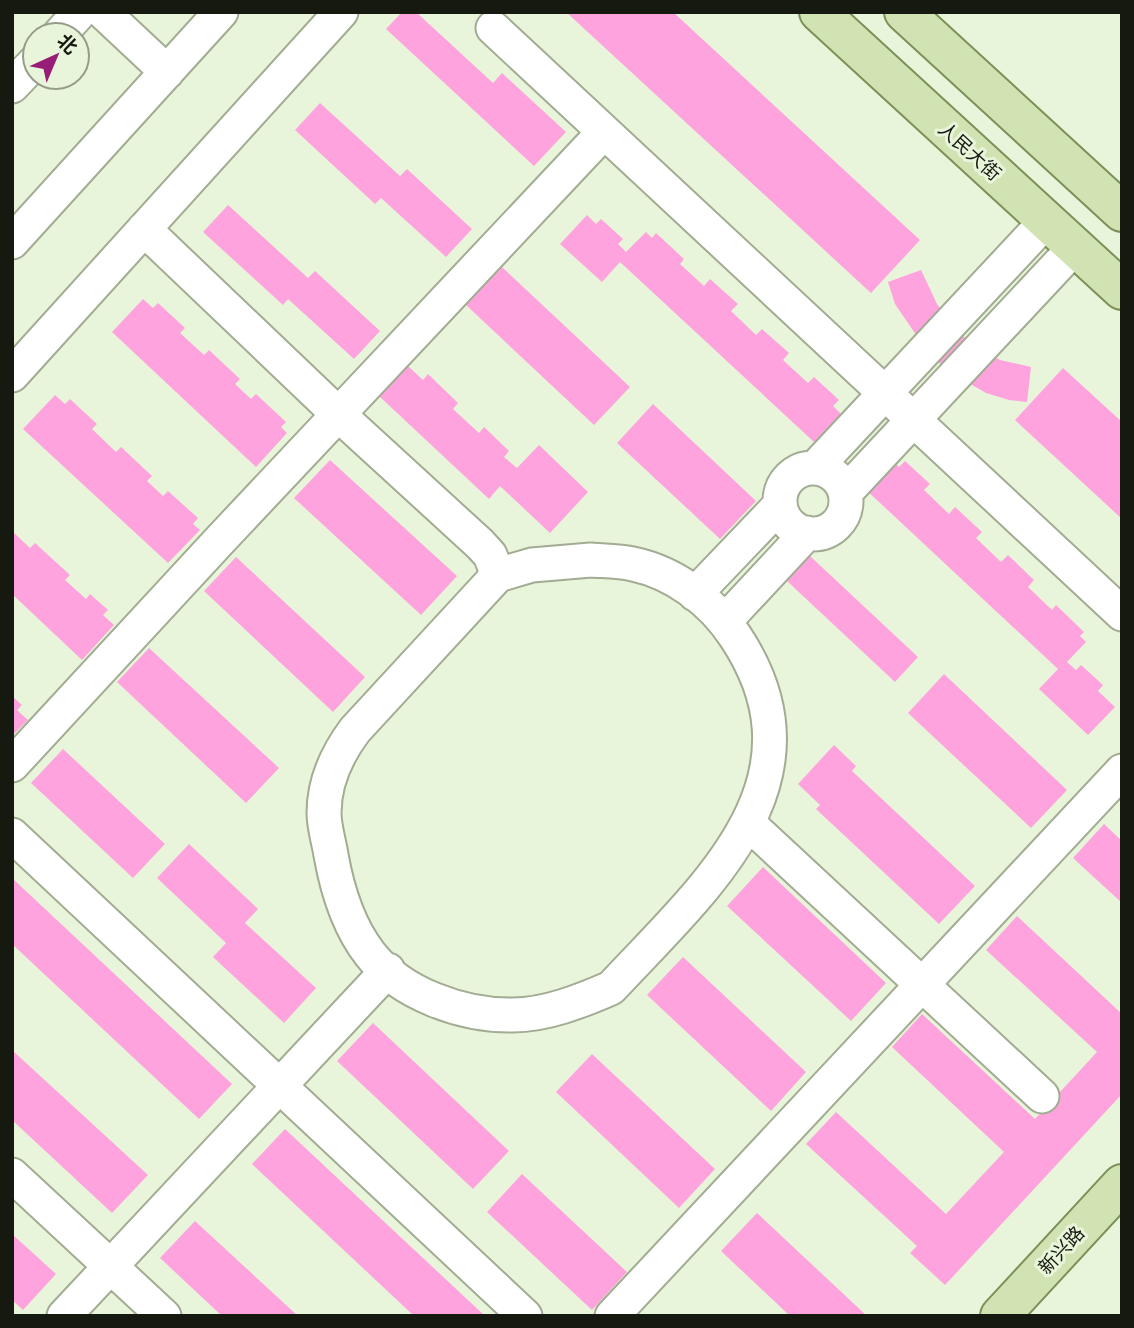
<svg xmlns="http://www.w3.org/2000/svg" width="1134" height="1328" viewBox="0 0 1134 1328" font-family="'Open Sans','Noto Sans SC',sans-serif">
  <style>
    .building { fill: #fea3dd }
    .lines { fill: none; stroke-linecap: round; stroke-linejoin: round }
    .minor-casing { stroke: #a1ac92; stroke-width: 37 }
    .major-casing { stroke: #7b9158; stroke-width: 42 }
    .minor { stroke: #fff; stroke-width: 33 }
    .major { stroke: #d1e3b2; stroke-width: 38 }
    .labels { text-anchor: middle; stroke-width: 6; stroke-linejoin: round; paint-order: stroke }
    .street-label { font-size: 19px; fill: #161910; stroke: #e9f5da }
  </style>
  <rect width="100%" height="100%" fill="#e9f5da"/>
  <!-- building -->
  <path class="building" d="M402,12H416L493,83L502,73L566,132L534,166L386,29Z
    M566,12H673L920,240L871,293Z
    M320,103L400,176L407,169L472,229L446,257L381,198L375,204L295,130Z
    M228,205L308,278L315,271L380,331L354,359L288,299L283,305L203,232Z
    M587,215L596,224L601,219L623,239L618,244L626,252L646,232L652,238L656,233L684,259L680,264L704,286L710,279L738,304L731,311L756,335L762,329L789,353L783,360L808,383L814,377L839,400L833,406L841,414L814,442L620,262L602,282L560,244Z
    M502,267L630,387L594,425L466,305Z
    M921,270L937,304L954,327L970,343L1000,360L1031,367L1027,402L1009,400L986,393L948,371L927,351L895,304L888,282Z
    M143,299L153,308L158,303L185,328L180,333L204,355L209,350L240,379L235,384L251,399L256,394L286,422L281,427L287,433L256,467L112,332Z
    M408,366L423,380L428,374L458,403L453,409L479,433L484,427L509,451L504,457L517,468L539,445L588,492L550,533L500,486L489,499L379,396Z
    M1063,368L1122,422V519L1015,420Z
    M55,395L65,404L70,399L97,424L92,429L116,452L121,447L152,476L147,481L163,496L168,491L198,518L193,524L200,530L168,563L23,429Z
    M653,404L756,501L720,539L617,443Z
    M330,460L457,576L421,615L294,498Z
    M891,460L899,467L905,461L930,484L924,490L949,514L955,507L982,532L976,538L1001,562L1008,555L1034,580L1028,587L1052,610L1056,605L1084,632L1080,636L1086,642L1067,662L1076,670L1081,665L1103,685L1098,691L1115,707L1088,735L1039,689L1058,669L864,488Z
    M12,531L30,548L35,543L70,575L65,580L86,599L90,594L108,610L103,615L114,625L82,660L12,594Z
    M810,556L918,657L895,682L787,581Z
    M236,557L365,677L333,712L204,591Z
    M149,648L279,768L246,803L117,682Z
    M944,674L1067,790L1031,828L908,713Z
    M12,696L22,705L17,710L28,720L12,736Z
    M834,745L856,766L852,771L975,886L939,924L816,809L820,805L798,784Z
    M63,749L165,844L133,878L31,783Z
    M1104,824L1122,841V903L1073,858Z
    M189,844L258,909L245,923L316,988L284,1023L213,957L226,943L157,878Z
    M763,867L886,983L851,1021L727,906Z
    M12,878L232,1084L199,1119L12,944Z
    M1017,916L1122,1014V1094L945,1285L910,1253L917,1246L806,1144L836,1112L946,1214L1004,1152L892,1047L922,1014L1035,1119L1097,1052L986,950Z
    M683,957L806,1072L771,1111L647,995Z
    M373,1023L509,1151L473,1189L337,1061Z
    M12,1050L148,1175L112,1213L12,1120Z
    M592,1054L715,1169L679,1208L556,1092Z
    M285,1129L485,1316H414L252,1164Z
    M522,1174L627,1272L592,1310L487,1212Z
    M757,1213L867,1316H790L721,1251Z
    M195,1221L298,1316H222L160,1258Z
    M12,1234L56,1274L23,1310L12,1300Z"/>
  <g class="lines">
    <defs>
      <path id="minor" d="M103,12L167,72
        M493,28L1122,614
        M59,35L80,12
        M12,86L35,62
        M144,229L338,414L480,544L490,555L498,575
        M12,242L221,12
        M12,375L341,12
        M780 501a33 33 0 1 1 66 0a33 33 0 1 1-66 0Z
        M815,468L1046,221
        M845,493L1075,247
        M591,560C605,561 620,561 633,564C675,573 712,601 735,636C832,781 704,888 611,988C581,1001 546,1015 513,1015C463,1016 401,994 370,954C349,927 337,889 331,855C329,842 324,827 324,813C324,782 337,754 355,730L498,575L532,565Z
        M695,594L780,505
        M725,621L807,533
        M12,765L221,539L604,132
        M748,823L1042,1096
        M12,835L525,1316
        M12,1175L164,1316
        M64,1316L388,970
        M612,1316L1122,771"/>
      <path id="major" d="M819,12L1122,290
        M904,12L1122,212
        M1000,1316L1122,1184"/>
    </defs>
    <!-- minor casing -->
    <use href="#minor" class="minor-casing"/>
    <!-- major casing -->
    <use href="#major" class="major-casing"/>
    <!-- minor -->
    <use href="#minor" class="minor"/>
    <!-- major -->
    <use href="#major" class="major"/>
  </g>
  <g class="labels">
    <!-- street labels -->
    <g class="street-label">
      <text transform="translate(970 151) rotate(42)" y="7">人民大街</text>
      <text transform="translate(1061 1250) rotate(-47)" y="7">新兴路</text>
    </g>
  </g>
  <!-- border -->
  <rect width="1134" height="1328" fill="none" stroke="#161910" stroke-width="28"/>
  <!-- north arrow -->
  <g transform="translate(56 56) rotate(44)"><circle r="33" fill="#e9f5da" stroke="#959d89" stroke-width="2"/>
  <path d="M0-5L12 26L0 18L-12 26Z" fill="#981d77"/>
  <text y="-10" font-size="19" font-weight="bold" text-anchor="middle" fill="#161910">北</text>
  </g>
</svg>
